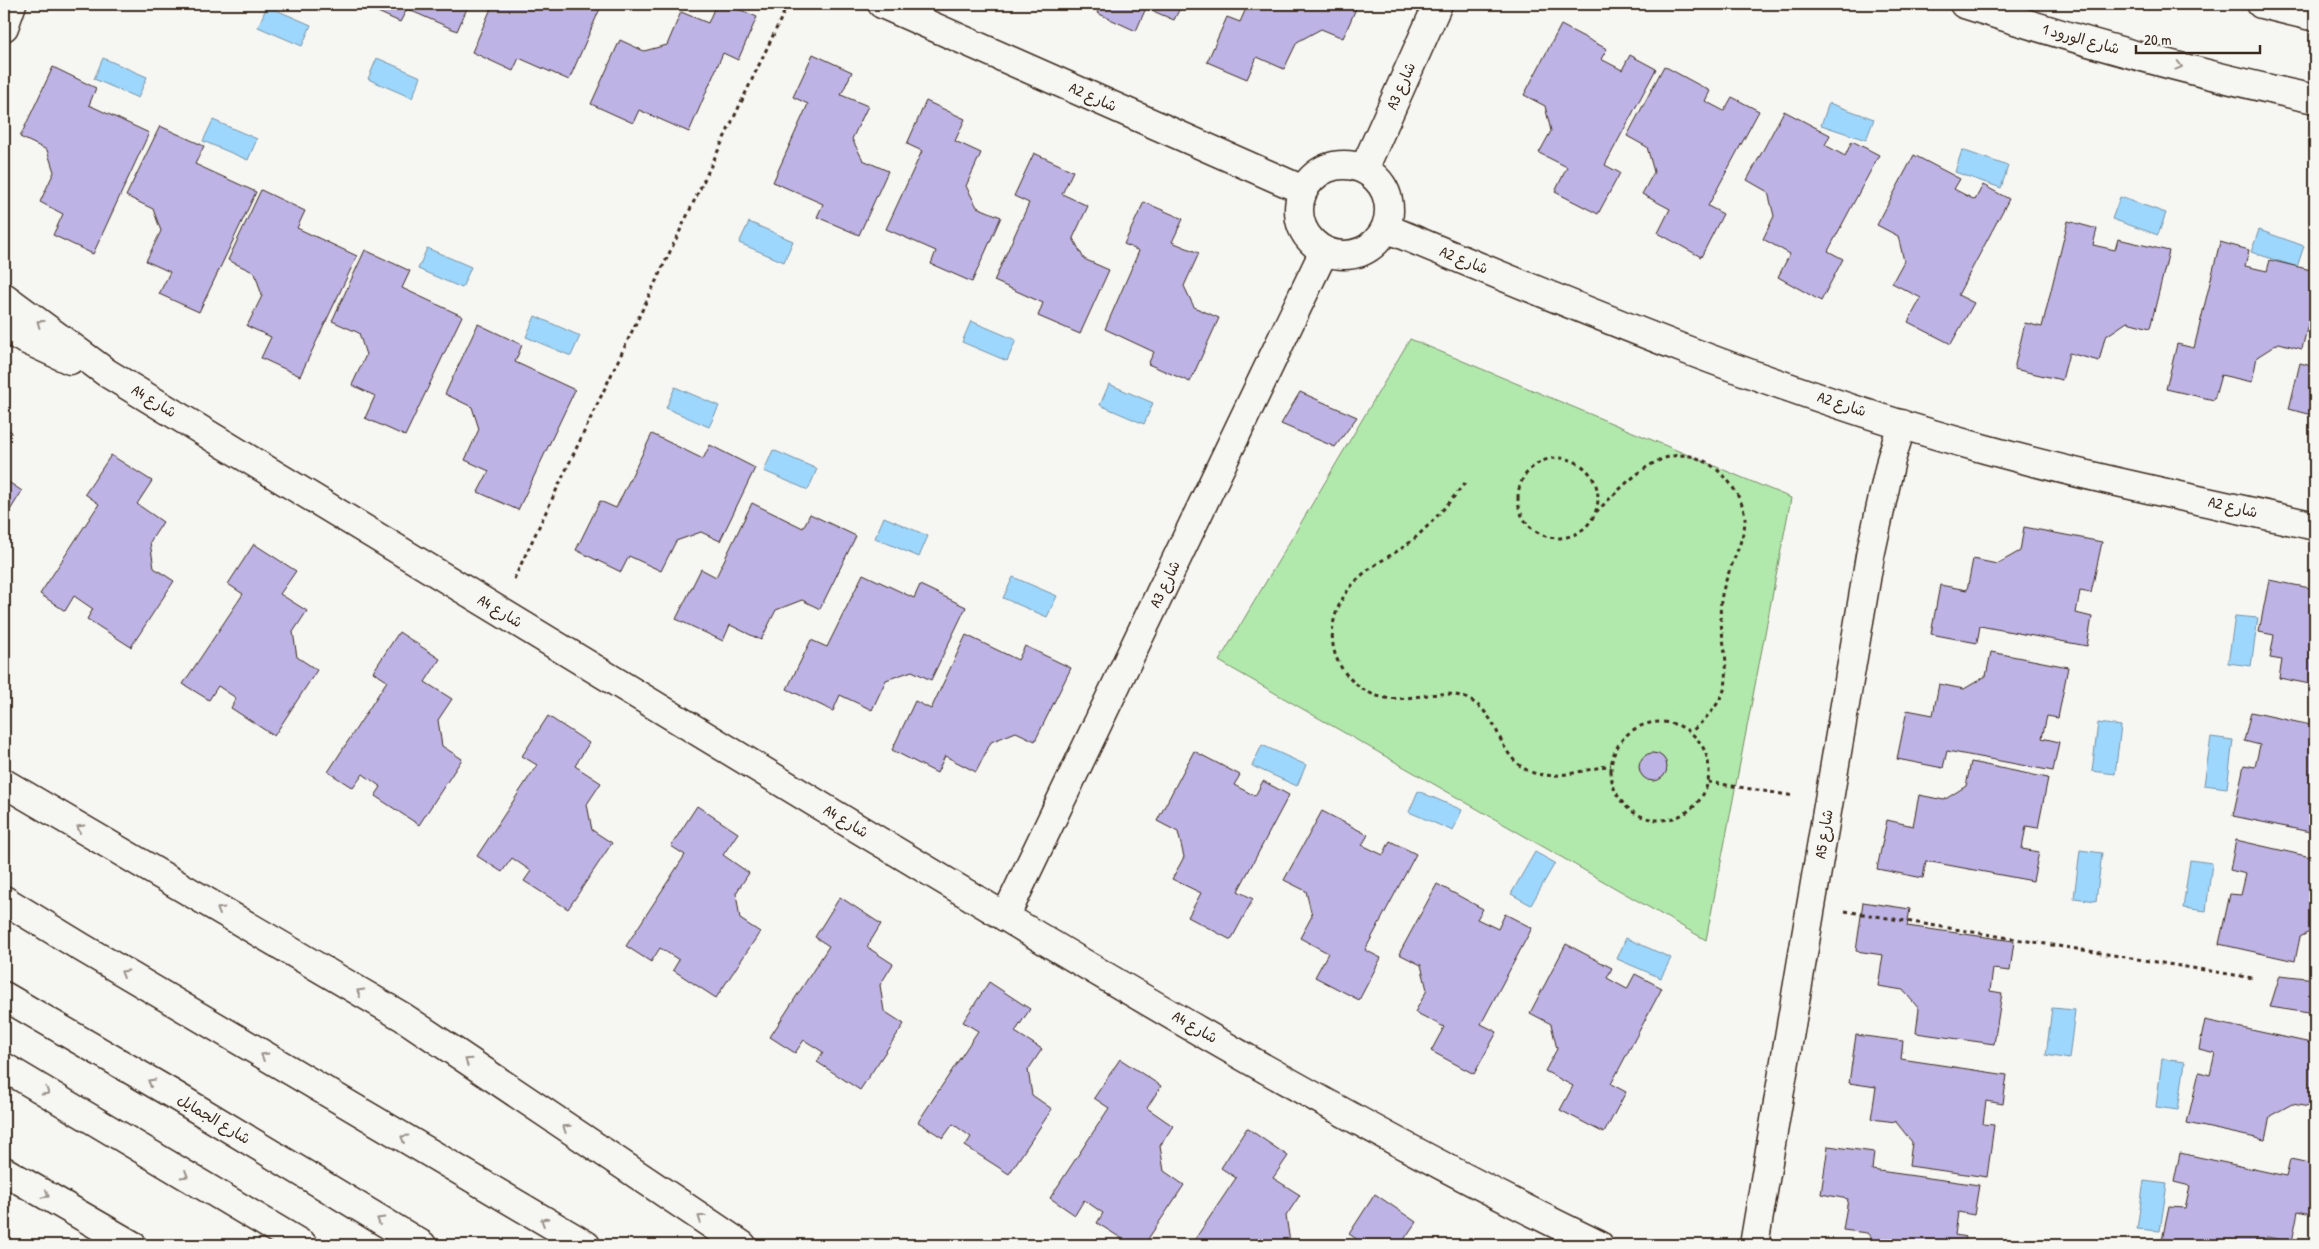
<svg xmlns="http://www.w3.org/2000/svg" width="2319" height="1249" viewBox="0 0 2319 1249" font-family="'Patrick Hand','Playpen Sans Arabic',sans-serif">
  <style>
    .green { fill: #b1e9ac; stroke: #768a65 }
    .water { fill: #9dd7fd; stroke: #7692a4 }
    .building { fill: #bdb3e4; stroke: #3b2a1e }
    .lines { fill: none; stroke-linecap: round; stroke-linejoin: round }
    .minor-casing { stroke: #3b2a1e; stroke-width: 31 }
    .tertiary-casing { stroke: #3b2a1e; stroke-width: 31 }
    .primary-casing { stroke: #3b2a1e; stroke-width: 31 }
    .path { stroke: #3b2a1e; stroke-width: 3; stroke-dasharray: 4 4; stroke-linecap: butt }
    .minor { stroke: #f6f6f2; stroke-width: 28 }
    .tertiary { stroke: #f6f6f2; stroke-width: 28 }
    .primary { stroke: #f6f6f2; stroke-width: 28 }
    .oneway { stroke: #989088 }
    .labels { text-anchor: middle; stroke-width: 4.5; stroke-linejoin: round; paint-order: stroke }
    .street-label { font-size: 15px; fill: #3b2a1e; stroke: #f6f6f2 }
  </style>
  <rect width="100%" height="100%" fill="#f6f6f2"/>
  <filter id="ink" filterUnits="userSpaceOnUse"><feTurbulence type="fractalNoise" baseFrequency=".02" numOctaves="2"/><feDisplacementMap in="SourceGraphic" scale="10" xChannelSelector="R" yChannelSelector="G"/><feConvolveMatrix kernelMatrix="1 2 1 2 8 2 1 2 1" color-interpolation-filters="sRGB"/></filter>
  <g filter="url(#ink)">
    <!-- green -->
    <path class="green" d="M1410,339L1791,498L1706,940L1219,661Z"/>
    <!-- water -->
    <path class="water" d="M267,6L311,25L302,46L258,27Z
      M103,58L147,77L138,98L94,79Z
      M377,58L421,77L412,98L368,79Z
      M1829,103L1874,119L1866,140L1821,125Z
      M213,120L257,139L248,160L203,141Z
      M1962,150L2008,166L2001,188L1955,172Z
      M2120,197L2166,213L2158,235L2112,219Z
      M749,222L793,241L784,262L739,243Z
      M2259,230L2304,246L2297,267L2251,252Z
      M427,248L471,267L462,288L418,269Z
      M535,316L580,336L571,356L526,337Z
      M971,321L1016,340L1007,361L962,342Z
      M1109,384L1153,403L1144,424L1100,405Z
      M675,387L719,406L709,427L666,408Z
      M773,450L817,469L808,490L764,471Z
      M884,517L928,536L919,557L875,538Z
      M1013,577L1057,596L1047,617L1003,598Z
      M2235,616L2258,618L2251,666L2228,663Z
      M2098,723L2121,726L2115,774L2092,771Z
      M2211,737L2233,740L2227,788L2204,785Z
      M1262,745L1306,765L1297,786L1252,766Z
      M1418,791L1462,810L1453,831L1409,812Z
      M2080,850L2102,853L2096,901L2074,898Z
      M1535,852L1555,863L1531,905L1511,894Z
      M2190,860L2212,863L2206,911L2183,908Z
      M1626,938L1671,958L1661,978L1617,959Z
      M2052,1008L2075,1010L2069,1059L2046,1055Z
      M2162,1059L2185,1062L2178,1110L2156,1107Z
      M2144,1181L2167,1184L2160,1231L2137,1229Z"/>
    <!-- building -->
    <path class="building" d="M360,4H469L457,31L407,9L400,22Z
      M493,4H602L569,80L519,58L513,71L472,52Z
      M608,4H621L619,8Z
      M716,4H727L757,17L738,60L723,53L689,132L639,110L633,123L591,104L620,40L644,51L667,45L681,12L708,23Z
      M1101,4H1182L1174,20L1146,8L1136,31L1097,13Z
      M1248,4H1358L1343,38L1321,29L1297,42L1284,69L1257,57L1247,79L1207,62L1227,17L1240,22Z
      M1561,25L1607,49L1601,59L1622,70L1630,55L1656,69L1605,165L1620,173L1598,214L1555,192L1567,167L1539,153L1551,131L1545,106L1524,95Z
      M813,54L852,72L841,95L868,106L852,139L863,160L888,171L859,235L817,217L823,204L773,182L808,104L793,97Z
      M1664,66L1710,91L1705,101L1724,111L1732,97L1759,111L1708,206L1723,214L1701,257L1658,233L1670,209L1642,194L1654,172L1647,147L1627,136Z
      M53,67L96,88L89,105L149,133L93,254L53,235L63,214L40,202L54,172L47,150L20,137Z
      M926,101L965,119L955,141L981,153L966,186L977,207L1001,217L972,282L931,264L936,251L886,229L922,151L907,144Z
      M1784,111L1830,135L1825,145L1845,156L1852,141L1879,155L1828,251L1843,259L1821,301L1778,277L1790,254L1763,239L1774,216L1768,192L1747,180Z
      M160,126L204,146L195,164L256,192L199,312L159,294L170,272L146,261L161,231L153,209L126,196Z
      M1034,153L1073,171L1062,194L1088,206L1073,238L1084,259L1109,270L1080,334L1038,316L1043,303L994,281L1029,203L1014,196Z
      M1914,155L1960,179L1954,189L1975,200L1983,185L2009,199L1958,295L1974,303L1951,344L1908,322L1921,298L1892,283L1904,261L1898,236L1877,225Z
      M261,190L305,211L297,228L357,256L300,376L261,358L271,337L247,326L262,296L255,273L228,260Z
      M1144,202L1183,219L1172,242L1199,253L1184,286L1194,307L1219,318L1190,382L1148,364L1154,352L1105,329L1139,251L1124,244Z
      M2068,221L2097,229L2093,245L2115,250L2118,239L2169,251L2150,328L2127,322L2105,337L2099,361L2069,353L2062,380L2014,369L2025,323L2042,327Z
      M2220,242L2249,250L2245,266L2267,271L2270,260L2315,271V296L2302,349L2279,343L2257,357L2252,382L2221,375L2214,400L2166,389L2177,344L2194,348Z
      M365,250L410,271L402,288L462,316L405,436L365,418L375,396L352,385L366,355L359,333L332,321Z
      M478,324L522,345L515,362L575,390L518,510L478,492L489,471L465,460L479,429L472,407L445,394Z
      M2300,363L2315,367V416L2289,409Z
      M1300,392L1357,417L1335,447L1281,424Z
      M4,426L12,432L4,444Z
      M652,434L703,459L710,445L755,468L720,541L701,532L676,541L661,571L629,556L621,572L576,550L600,501L616,508Z
      M111,455L152,481L137,504L163,522L150,542L154,568L174,581L131,647L87,619L93,609L74,596L65,611L40,594L99,504L85,494Z
      M4,479L22,491L4,520Z
      M752,503L803,528L810,514L856,536L820,609L802,600L776,610L761,640L730,625L723,641L676,619L701,569L716,577Z
      M2024,527L2102,542L2091,593L2080,591L2076,613L2092,617L2087,646L1980,626L1977,643L1931,634L1940,585L1967,590L1973,559L1997,564L2020,551Z
      M254,544L296,571L280,594L307,611L293,632L297,657L317,670L274,736L231,708L236,698L218,686L209,700L183,684L243,594L228,584Z
      M863,574L914,598L920,585L966,607L931,680L912,671L886,680L872,710L840,695L833,711L787,689L811,640L827,647Z
      M2269,580L2315,589V685L2279,678L2282,660L2270,658L2274,635L2259,632Z
      M399,632L440,659L425,682L452,699L438,720L442,746L462,759L419,825L375,796L381,787L363,774L353,788L328,772L387,681L373,672Z
      M966,635L1018,660L1025,646L1071,668L1035,741L1016,732L991,742L976,772L945,756L937,773L892,750L915,701L931,709Z
      M1991,652L2068,667L2058,718L2047,716L2042,738L2059,742L2053,771L1947,751L1943,768L1897,759L1907,710L1933,715L1939,684L1964,689L1986,676Z
      M2251,712L2315,726V809L2310,832L2233,816L2244,765L2255,767L2260,745L2244,741Z
      M548,716L589,743L575,766L601,783L587,804L592,830L612,843L568,909L524,881L531,871L512,858L502,872L477,856L537,765L522,756Z
      M1194,751L1240,775L1234,785L1255,796L1263,781L1289,795L1238,891L1253,899L1231,940L1188,917L1201,893L1172,879L1184,857L1178,832L1157,821Z
      M1639 767a14 14 0 1 1 28 0a14 14 0 1 1-28 0Z
      M1971,762L2048,778L2038,828L2026,826L2022,849L2039,852L2033,881L1926,861L1923,878L1877,869L1887,820L1913,826L1919,795L1944,800L1966,786Z
      M697,806L738,833L723,855L749,873L736,893L740,919L760,932L716,998L673,970L679,960L660,948L651,962L626,946L685,855L671,846Z
      M1322,811L1368,835L1362,845L1383,855L1390,841L1416,854L1365,950L1381,958L1359,1000L1315,977L1328,953L1300,938L1312,916L1306,891L1284,880Z
      M2236,840L2315,858V929L2300,937L2295,961L2219,944L2230,894L2241,895L2246,874L2230,870Z
      M1437,884L1483,909L1477,919L1498,929L1505,914L1532,928L1481,1024L1497,1032L1474,1074L1431,1051L1444,1027L1415,1012L1427,990L1421,965L1399,954Z
      M840,897L881,924L867,947L893,964L880,985L884,1011L904,1024L860,1090L817,1062L823,1052L804,1040L795,1053L770,1037L829,946L815,937Z
      M1863,902L1910,909L1907,926L2014,941L2010,971L1993,969L1990,991L2002,993L1994,1044L1916,1033L1919,1009L1903,990L1878,986L1883,955L1856,951Z
      M1566,944L1612,968L1607,978L1627,989L1635,974L1662,988L1611,1084L1626,1092L1604,1133L1560,1110L1573,1086L1545,1071L1557,1049L1551,1024L1530,1013Z
      M2280,975L2315,979V1014L2270,1007Z
      M989,982L1030,1009L1015,1032L1042,1049L1028,1070L1032,1095L1052,1109L1009,1174L965,1146L971,1137L953,1124L943,1138L918,1122L978,1031L963,1022Z
      M2205,1020L2311,1043L2315,1026V1108L2292,1104L2270,1116L2265,1140L2187,1123L2199,1072L2210,1075L2215,1053L2199,1049Z
      M1856,1035L1903,1041L1901,1059L2007,1075L2003,1104L1986,1101L1983,1124L1994,1125L1987,1177L1909,1166L1912,1142L1896,1122L1871,1119L1876,1087L1849,1083Z
      M1120,1059L1161,1086L1147,1108L1173,1126L1160,1146L1164,1171L1184,1185L1144,1245H1132L1097,1223L1103,1213L1084,1200L1075,1215L1050,1198L1109,1108L1094,1098Z
      M1247,1128L1288,1156L1273,1178L1300,1195L1286,1216L1290,1242L1296,1245H1191L1236,1178L1221,1168Z
      M1828,1146L1874,1152L1872,1170L1979,1185L1974,1215L1958,1212L1955,1235L1966,1237L1965,1245H1877L1867,1233L1843,1230L1848,1199L1821,1194Z
      M2180,1153L2286,1176L2290,1159L2315,1164V1215L2298,1211L2292,1242L2267,1237L2257,1245H2161L2169,1207L2185,1208L2190,1186L2174,1182Z
      M1375,1194L1416,1222L1401,1244L1403,1245H1363L1364,1244L1349,1234Z"/>
    <g class="lines">
      <defs>
        <path id="minor" d="M882,4L1303,190
          M4,27L12,4
          M1299 210a45 45 0 1 1 90 0a45 45 0 1 1-90 0Z
          M1364,169L1438,4
          M1386,228C1582,310 1780,393 1985,449C2094,479 2205,501 2315,526
          M4,297L107,373C357,525 607,676 857,828C1100,974 1344,1122 1599,1245
          M4,326L20,337L70,360
          M1005,917L1324,251
          M1754,1245L1870,556L1891,460L1902,424"/>
        <path id="tertiary" d="M1964,4C2079,41 2197,74 2315,99
          M2261,4L2315,17"/>
        <path id="primary" d="M4,783L403,1017L742,1245
          M4,900L81,947L586,1245
          M4,996L174,1095L422,1245
          M4,1067L303,1245
          M4,1171L132,1245"/>
      </defs>
      <!-- minor casing -->
      <use href="#minor" class="minor-casing"/>
      <!-- tertiary casing -->
      <use href="#tertiary" class="tertiary-casing"/>
      <!-- primary casing -->
      <use href="#primary" class="primary-casing"/>
      <!-- path -->
      <path class="path" d="M1518 498a40 40 0 1 1 80 0a40 40 0 1 1-80 0Z
        M1465,483C1449,503 1433,522 1414,539C1398,553 1377,561 1361,576C1322,611 1320,669 1372,694C1403,708 1438,684 1468,699C1484,707 1492,720 1499,736C1524,793 1563,774 1611,765
        M1596,512C1634,476 1675,426 1725,477C1734,487 1746,507 1745,521C1744,544 1724,575 1721,601C1717,629 1734,670 1722,695C1715,710 1703,721 1691,732
        M514,579L788,4
        M1611 771a49 49 0 1 1 98 0a49 49 0 1 1-98 0Z
        M1708,782L1794,796
        M1845,911L2253,978"/>
      <!-- minor -->
      <use href="#minor" class="minor"/>
      <!-- tertiary -->
      <use href="#tertiary" class="tertiary"/>
      <!-- primary -->
      <use href="#primary" class="primary"/>
    </g>
    <!-- one-way arrows -->
    <defs><path id="oneway-chevron" d="M-2-3.5L2.5 0L-2 3.5" fill="none" stroke-width="1.6" stroke-linecap="round" stroke-linejoin="round" transform="scale(1.25)"/></defs>
    <g class="oneway">
      <use href="#oneway-chevron" transform="translate(2179 66) rotate(15)"/>
      <use href="#oneway-chevron" transform="translate(40 323) rotate(-144)"/>
      <use href="#oneway-chevron" transform="translate(80 828) rotate(-150)"/>
      <use href="#oneway-chevron" transform="translate(220 910) rotate(-150)"/>
      <use href="#oneway-chevron" transform="translate(124 973) rotate(-149)"/>
      <use href="#oneway-chevron" transform="translate(360 992) rotate(-150)"/>
      <use href="#oneway-chevron" transform="translate(264 1056) rotate(-149)"/>
      <use href="#oneway-chevron" transform="translate(468 1061) rotate(-146)"/>
      <use href="#oneway-chevron" transform="translate(151 1082) rotate(-150)"/>
      <use href="#oneway-chevron" transform="translate(46 1092) rotate(31)"/>
      <use href="#oneway-chevron" transform="translate(566 1128) rotate(-146)"/>
      <use href="#oneway-chevron" transform="translate(404 1138) rotate(-149)"/>
      <use href="#oneway-chevron" transform="translate(185 1175) rotate(31)"/>
      <use href="#oneway-chevron" transform="translate(46 1195) rotate(30)"/>
      <use href="#oneway-chevron" transform="translate(701 1218) rotate(-146)"/>
      <use href="#oneway-chevron" transform="translate(380 1220) rotate(-149)"/>
      <use href="#oneway-chevron" transform="translate(544 1221) rotate(-149)"/>
    </g>
  </g>
  <g class="labels">
    <!-- street labels -->
    <g class="street-label">
      <text transform="translate(2081 39) rotate(15)" y="5">شارع الورود 1</text>
      <text transform="translate(1401 86) rotate(-66)" y="5">A3 شارع</text>
      <text transform="translate(1093 97) rotate(24)" y="5">A2 شارع</text>
      <text transform="translate(1464 260) rotate(22)" y="5">A2 شارع</text>
      <text transform="translate(154 401) rotate(31)" y="5">A4 شارع</text>
      <text transform="translate(1842 404) rotate(18)" y="5">A2 شارع</text>
      <text transform="translate(2233 507) rotate(13)" y="5">A2 شارع</text>
      <text transform="translate(1165 584) rotate(-64)" y="5">A3 شارع</text>
      <text transform="translate(500 611) rotate(31)" y="5">A4 شارع</text>
      <text transform="translate(846 821) rotate(31)" y="5">A4 شارع</text>
      <text transform="translate(1824 834) rotate(-81)" y="5">A5 شارع</text>
      <text transform="translate(1195 1027) rotate(30)" y="5">A4 شارع</text>
      <text transform="translate(214 1119) rotate(31)" y="5">شارع الجمايل</text>
    </g>
  </g>
  <!-- margin -->
  <rect width="2319" height="1249" fill="none" stroke="#f6f6f2" stroke-width="20"/>
  <rect x="10" y="10" width="2299" height="1229" fill="none" stroke="#3b2a1e" stroke-width="2" filter="url(#ink)"/>
  <!-- scale -->
  <path d="M2136 45v8h124v-8" fill="none" stroke="#3b2a1e" stroke-width="2.5"/>
  <text x="2144" y="45" font-size="15" fill="#3b2a1e" stroke="#f6f6f2" stroke-width="4" paint-order="stroke">20 m</text>
</svg>
